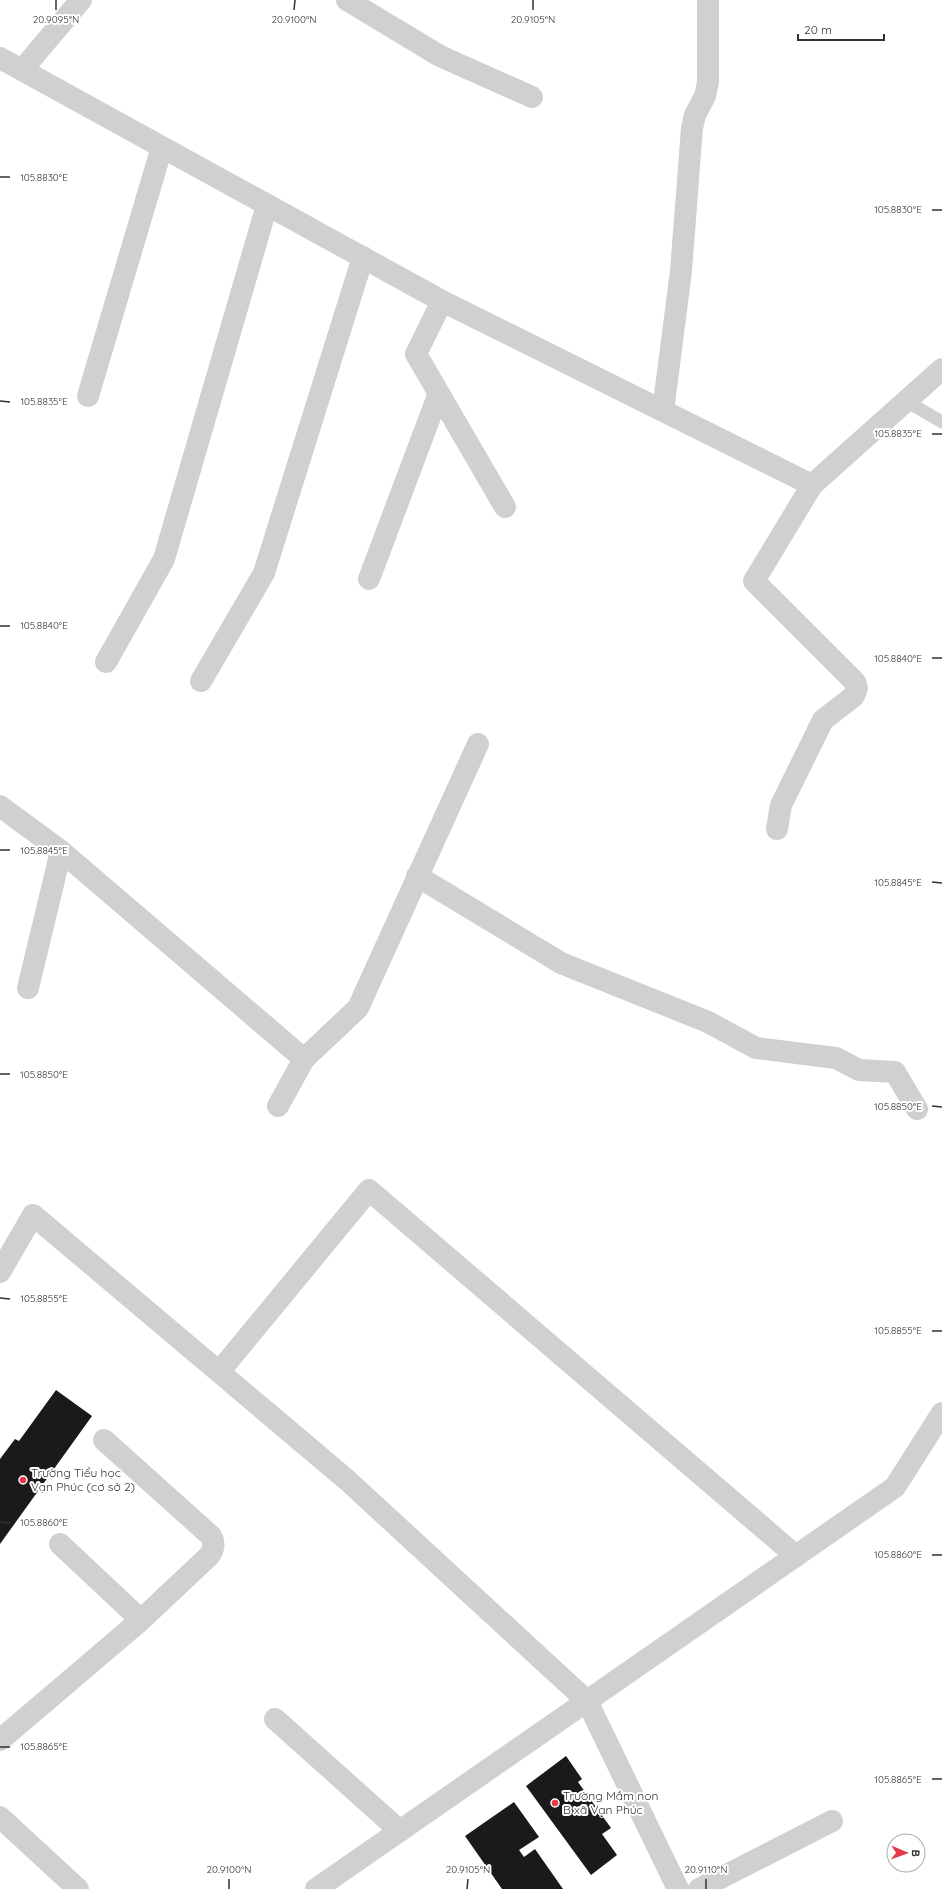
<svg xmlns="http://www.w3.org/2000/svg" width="942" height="1889" viewBox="0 0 942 1889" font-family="Quicksand,sans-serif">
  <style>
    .building { fill: #1a1a1a }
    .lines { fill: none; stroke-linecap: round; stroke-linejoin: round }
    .service { stroke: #d0d0d0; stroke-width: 13 }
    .minor { stroke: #d0d0d0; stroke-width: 22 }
    .tertiary { stroke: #d0d0d0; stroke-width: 22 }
    .ticks { fill: none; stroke: #333; stroke-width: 1.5 }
    .poi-dot { fill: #e63946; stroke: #fff; stroke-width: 1.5 }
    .labels { text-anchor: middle; stroke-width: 4; stroke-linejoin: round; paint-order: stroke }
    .poi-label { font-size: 12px; fill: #333; stroke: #fff; text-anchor: start }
    .ticks-label { font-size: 10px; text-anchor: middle; fill: #333; stroke: #fff; stroke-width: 4; stroke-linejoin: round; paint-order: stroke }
  </style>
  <rect width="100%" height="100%" fill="#fff"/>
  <!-- building -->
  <path class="building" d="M56,1390L92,1416L0,1544V1459L15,1439L19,1441Z
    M566,1756L582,1779L578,1782L611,1828L602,1834L617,1855L591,1875L526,1786Z
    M514,1802L539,1837L519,1850L524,1857L535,1849L563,1889H502L465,1836Z"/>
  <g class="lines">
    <!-- service -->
    <path class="service" d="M906,401L942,422"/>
    <!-- minor -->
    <path class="minor" d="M347,0L440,56L532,97
      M0,58L442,301L812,485
      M22,70L81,0
      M442,301L416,354L505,507
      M88,396L162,147
      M663,411L681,271L692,128L695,115L705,96L708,82V0
      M369,579L439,393
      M106,662L164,559L267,205
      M201,681L264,573L363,257
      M0,806L61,851L304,1059
      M777,829L781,805L823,720L854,696L857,688L855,682L754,581L812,485L942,369
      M417,876L561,963L708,1022L756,1048L836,1058L859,1070L895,1072L917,1109
      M28,988L61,851
      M278,1106L304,1059L358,1008L478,744
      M0,1272L33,1215L347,1480L587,1701L678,1889
      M219,1372L369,1190L796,1556
      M60,1544L141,1620
      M587,1701L895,1487L942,1413
      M275,1719L400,1831
      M0,1740L141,1620L209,1556C214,1549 215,1544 211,1536L104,1440
      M0,1817L78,1889
      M699,1889L832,1821"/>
    <!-- tertiary -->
    <path class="tertiary" d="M316,1889L587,1701"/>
  </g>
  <!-- ticks -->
  <path class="ticks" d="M56,10V0M294,10L295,0M533,10V0M0,177H10M932,210H942M0,401L10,402M932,434H942M0,626H10M932,658H942M0,850H10M932,882L942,883M0,1074H10M932,1106L942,1107M0,1298L10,1299M932,1331H942M0,1522L10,1523M932,1555H942M0,1747H10M932,1779H942M229,1889V1879M467,1889L468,1879M706,1889V1879"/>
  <!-- markers -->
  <g class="poi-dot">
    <circle cx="23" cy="1480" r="4"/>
    <circle cx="555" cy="1803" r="4"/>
  </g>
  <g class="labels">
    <!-- poi labels -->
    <g class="poi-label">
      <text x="31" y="1477">Trường Tiểu học<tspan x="31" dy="14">Vạn Phúc (cơ sở 2)</tspan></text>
      <text x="563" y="1800">Trường Mầm non<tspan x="563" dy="14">B xã Vạn Phúc</tspan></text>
    </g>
  </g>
  <g class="ticks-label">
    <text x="56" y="23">20.9095°N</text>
    <text x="294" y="23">20.9100°N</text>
    <text x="533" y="23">20.9105°N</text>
    <text x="44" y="181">105.8830°E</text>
    <text x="898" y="213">105.8830°E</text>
    <text x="44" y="405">105.8835°E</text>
    <text x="898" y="437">105.8835°E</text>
    <text x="44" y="629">105.8840°E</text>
    <text x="898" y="662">105.8840°E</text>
    <text x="44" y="854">105.8845°E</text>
    <text x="898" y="886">105.8845°E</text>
    <text x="44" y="1078">105.8850°E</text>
    <text x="898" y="1110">105.8850°E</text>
    <text x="44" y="1302">105.8855°E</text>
    <text x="898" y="1334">105.8855°E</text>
    <text x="44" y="1526">105.8860°E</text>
    <text x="898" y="1558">105.8860°E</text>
    <text x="44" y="1750">105.8865°E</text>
    <text x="898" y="1783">105.8865°E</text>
    <text x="229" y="1873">20.9100°N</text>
    <text x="468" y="1873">20.9105°N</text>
    <text x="706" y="1873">20.9110°N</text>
  </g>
  <!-- north arrow -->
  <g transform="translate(906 1853) rotate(92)"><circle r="19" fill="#ffffff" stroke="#adadad"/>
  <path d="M0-3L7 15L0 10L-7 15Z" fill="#e63946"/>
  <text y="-6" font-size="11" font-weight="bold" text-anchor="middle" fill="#333333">B</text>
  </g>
  <!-- scale -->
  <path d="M798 34v6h86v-6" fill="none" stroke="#333333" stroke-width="2"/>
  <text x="804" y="34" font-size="12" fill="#333333" stroke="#ffffff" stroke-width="3" paint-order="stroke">20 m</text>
</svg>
